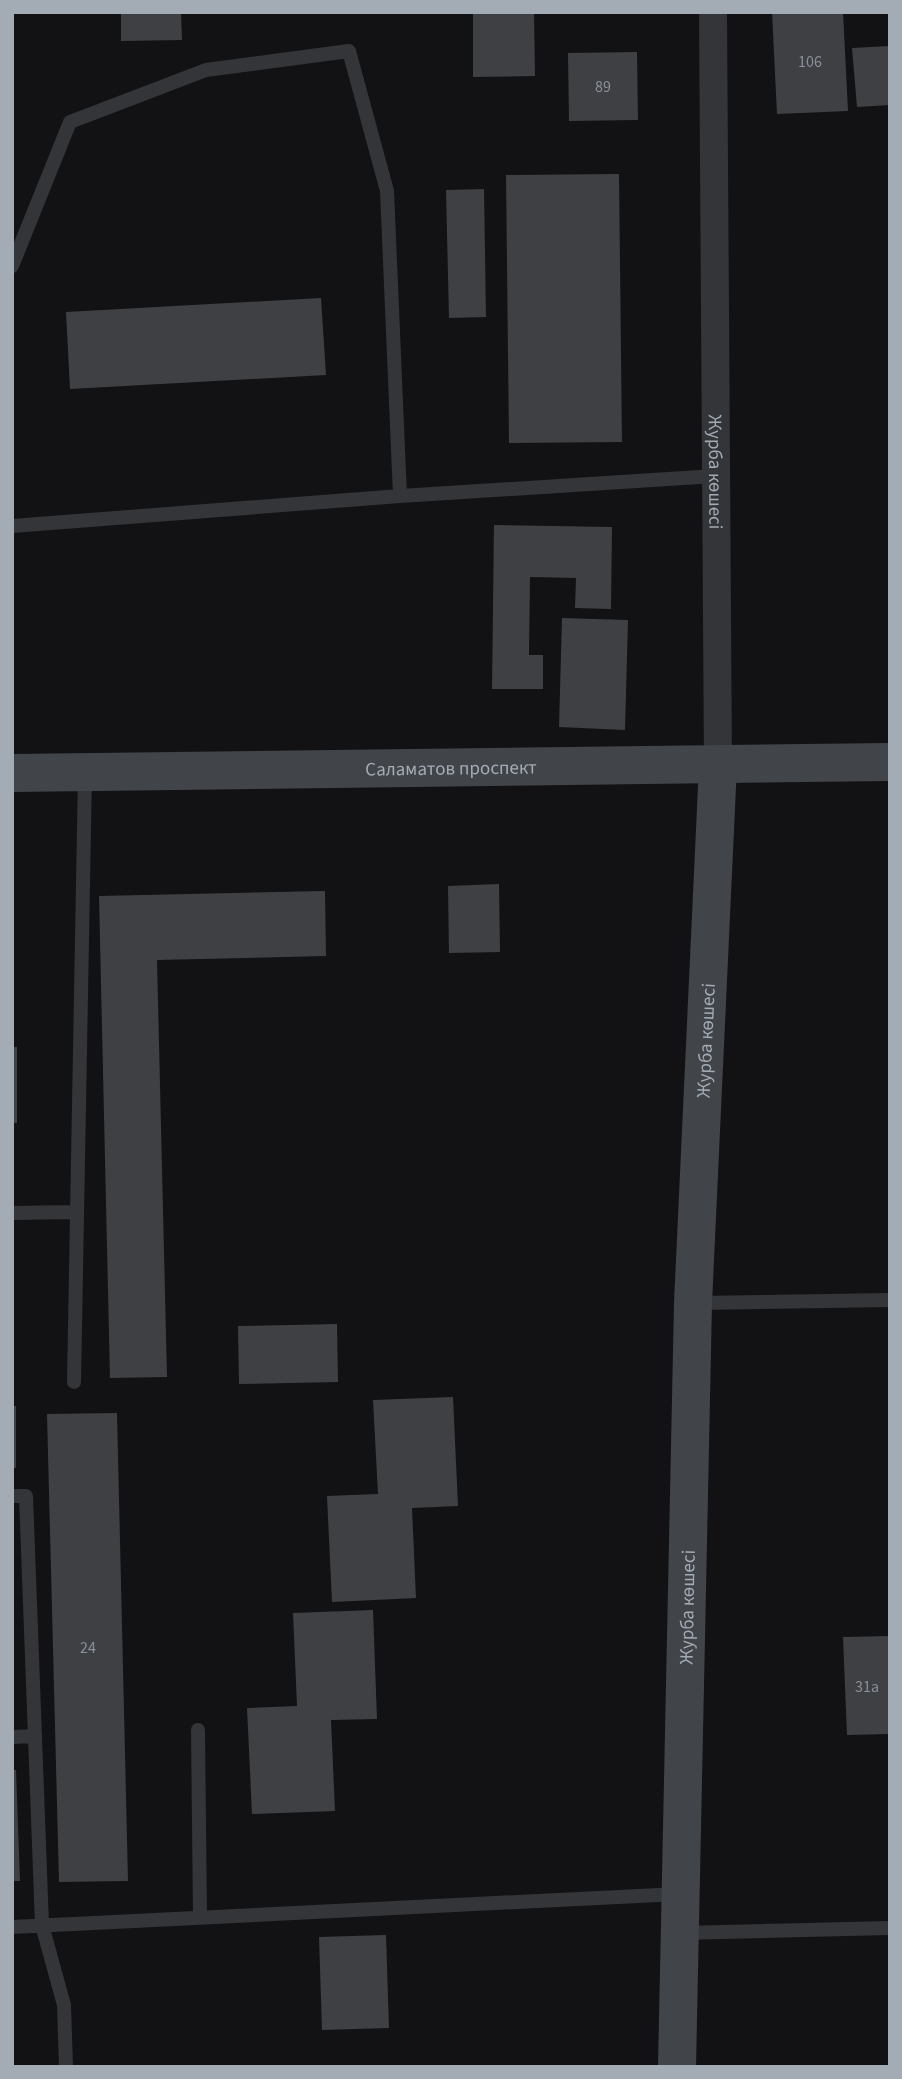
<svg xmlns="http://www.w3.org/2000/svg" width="902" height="2079" viewBox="0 0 902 2079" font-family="'Source Sans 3',sans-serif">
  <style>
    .building { fill: #3e4044 }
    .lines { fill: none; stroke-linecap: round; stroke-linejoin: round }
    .lane { stroke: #333539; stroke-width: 14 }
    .street { stroke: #333539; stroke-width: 28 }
    .secondary { stroke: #414449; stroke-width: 38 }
    .labels { text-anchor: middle; stroke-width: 7; stroke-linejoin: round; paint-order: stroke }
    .number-label { font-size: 16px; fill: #8a9099 }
    .street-label { font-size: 19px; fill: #a3abb5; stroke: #0d0d0f }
  </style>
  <rect width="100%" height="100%" fill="#121214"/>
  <!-- building -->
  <path class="building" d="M121,12H181L182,40L121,41Z
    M473,12H534L535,76L473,77Z
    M772,12H843L848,111L777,114Z
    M890,46V105L857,107L852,48Z
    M637,52L638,120L569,121L568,53Z
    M619,174L622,442L509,443L506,175Z
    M484,189L486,317L449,318L446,190Z
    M321,298L326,375L70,389L66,312Z
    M494,525L612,527L611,609L575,608L576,578L530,577L529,655H543V689H492Z
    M562,618L628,620L625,730L559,727Z
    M499,884L500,952L449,953L448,886Z
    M325,891L326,956L157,960L167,1377L110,1378L99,896Z
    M12,1047H17V1123H12Z
    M337,1324L338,1382L239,1384L238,1326Z
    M453,1397L458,1506L412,1508L416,1598L332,1602L327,1496L378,1494L373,1400Z
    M12,1406H16V1468H12Z
    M117,1413L128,1881L59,1882L47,1414Z
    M373,1610L377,1719L331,1720L335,1811L252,1814L247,1708L297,1706L293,1613Z
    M890,1636V1734L847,1735L843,1637Z
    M12,1770H16L20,1881H12Z
    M386,1935L389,2028L322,2030L319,1937Z"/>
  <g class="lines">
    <!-- lane -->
    <path class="lane" d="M12,266L70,122L206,70L349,51L387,191L400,496L12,526
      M400,496L715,476
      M12,1213L77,1212
      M695,1303L890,1300
      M74,1382L85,773
      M12,1496H26L42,1925L64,2005L66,2067
      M198,1730L200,1917
      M12,1737L35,1736
      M12,1927L679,1894
      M681,1933L890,1928"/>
    <!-- street -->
    <path class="street" id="s1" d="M713,12L718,765"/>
    <!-- secondary -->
    <g class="secondary">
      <path id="s2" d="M12,773L890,762"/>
      <path id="s3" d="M677,2067L693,1303L718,765"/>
    </g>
  </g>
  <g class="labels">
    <!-- number labels -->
    <g class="number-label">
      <text x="810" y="67">106</text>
      <text x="603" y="92">89</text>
      <text x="88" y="1653">24</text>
      <text x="867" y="1692">31а</text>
    </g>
    <!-- street labels -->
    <g class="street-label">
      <text dy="7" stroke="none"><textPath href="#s1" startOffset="460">Журба көшесі</textPath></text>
      <text dy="7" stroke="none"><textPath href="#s2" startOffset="439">Саламатов проспект</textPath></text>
      <text dy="7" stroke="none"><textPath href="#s3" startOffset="1027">Журба көшесі</textPath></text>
      <text dy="7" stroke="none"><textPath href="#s3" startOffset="460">Журба көшесі</textPath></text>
    </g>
  </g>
  <!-- border -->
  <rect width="902" height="2079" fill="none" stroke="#a3abb5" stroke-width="28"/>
</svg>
